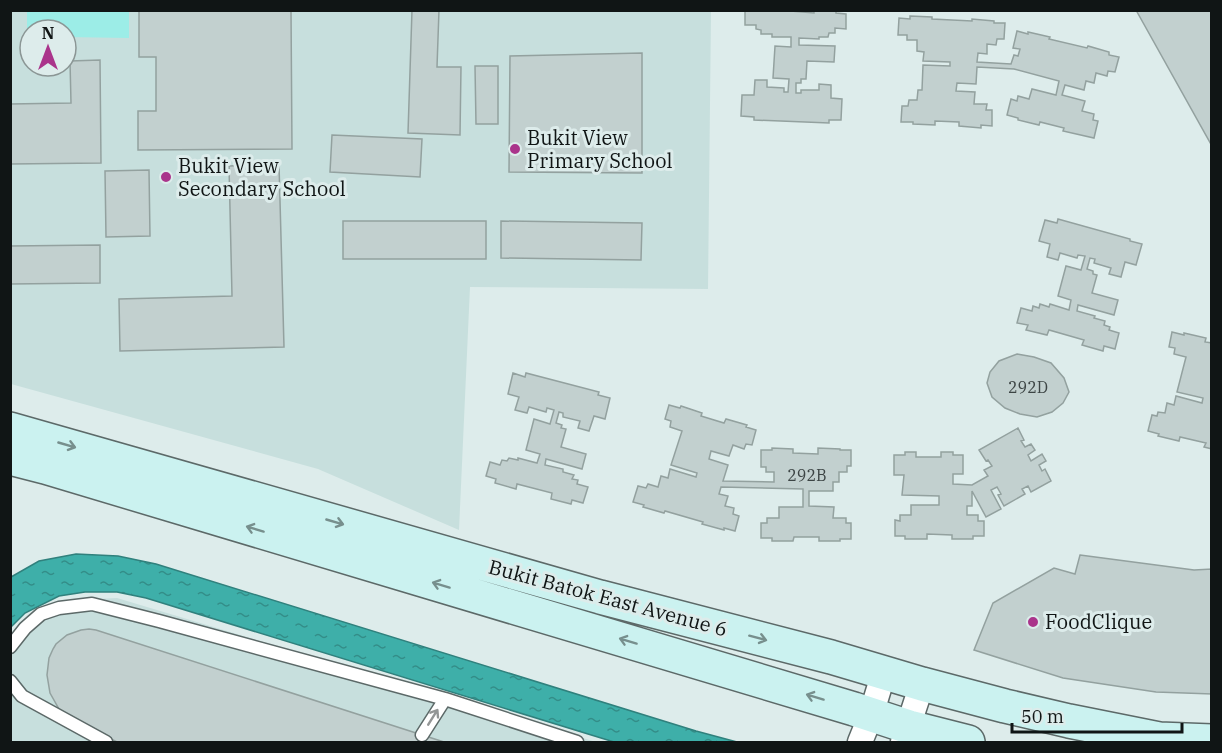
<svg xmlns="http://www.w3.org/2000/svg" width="1222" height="753" viewBox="0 0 1222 753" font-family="'IBM Plex Serif',serif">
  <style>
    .built { fill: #c7dfdd; fill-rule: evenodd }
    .grass { fill: #9cede7 }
    .water { fill: url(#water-ripples); stroke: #30817d; stroke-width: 1.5 }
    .building { fill: #c2d0cf; stroke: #93a19f; stroke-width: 1.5 }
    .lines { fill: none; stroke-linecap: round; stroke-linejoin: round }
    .lane-casing { stroke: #5c6968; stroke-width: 15 }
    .street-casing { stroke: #5c6968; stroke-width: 27 }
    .secondary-casing { stroke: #5c6968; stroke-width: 36 }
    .lane { stroke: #fff; stroke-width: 12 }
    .street { stroke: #fff; stroke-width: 24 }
    .secondary { stroke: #cbf2f0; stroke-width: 33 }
    .oneway { stroke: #778f8d }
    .oneway2 { stroke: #939696 }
    .poi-dot { fill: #aa348b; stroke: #ddeceb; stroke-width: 2 }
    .labels { text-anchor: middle; stroke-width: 6; stroke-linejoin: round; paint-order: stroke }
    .number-label { font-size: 16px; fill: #3c4444 }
    .poi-label { font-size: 20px; fill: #101515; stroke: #ddeceb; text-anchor: start }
    .street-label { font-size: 20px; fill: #101515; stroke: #ddeceb }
  </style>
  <defs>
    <pattern id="water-ripples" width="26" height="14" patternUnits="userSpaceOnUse" patternTransform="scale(1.5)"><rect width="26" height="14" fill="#3eafa9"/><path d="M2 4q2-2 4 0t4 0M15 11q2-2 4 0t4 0" fill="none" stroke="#338d88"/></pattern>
  </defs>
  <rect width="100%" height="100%" fill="#ddeceb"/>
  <!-- built -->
  <path class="built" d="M10,11H711L708,289L470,287L459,530L318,469L11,384ZM30,30H66V66H30Z
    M117,598L596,742H11V645L40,615L75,600Z"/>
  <!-- grass -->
  <path class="grass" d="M27,11H129V38L66,37V30H30V37H27Z"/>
  <!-- water -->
  <path class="water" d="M76,554L118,556L156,564L696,731L737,742H614L146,598L117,592H85L59,596L25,613L11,627V577L39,561Z"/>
  <!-- building -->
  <path class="building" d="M139,10H291L292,149L138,150V111H156V57H139Z
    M412,10H439L437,67H461L460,135L408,133Z
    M745,10H778L814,13V10H836V13L846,14V29L835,28V33H829L828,37H819V39L799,38V45L835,46L834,62L807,61L806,79H801V83H796V93H801V90H819V84L831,85V98L842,99L841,120H829V123L754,120V117L741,116L742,95H754L755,80H767V87L784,88V92H788L789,79L773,78L775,46L791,47V37H772V34H761V30L756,29V25H745Z
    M1136,10H1212V146Z
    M910,16L932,17V19L972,21V19L994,21V23H1005L1004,39H997L996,45L987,44V54L978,53L977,62L1011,64L1014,55L1018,56L1020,49L1013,48L1017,31L1028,34V32L1050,37L1049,39L1087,48L1088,46L1109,52V55L1119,57L1115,72L1108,71L1107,76L1096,73L1094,83L1086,81L1084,90L1065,85L1062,95L1085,101L1082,111L1094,114L1093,120L1098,121L1094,138L1063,131L1064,128L1040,122L1039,125L1018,120V118L1007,115L1011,99L1017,101L1018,96L1029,99L1032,89L1056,95L1059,81L1014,69L977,67L976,84L957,83L956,91L975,92L974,104H987L986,110H992V126L981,125V128L959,126V122L935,121V125L913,124V122H901L902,106H908L909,100H917L918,90H922L923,65L950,66V62L923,61L924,52L917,51V40H907V35H898L899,18L910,19Z
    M642,53V173L509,172L510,56Z
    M100,60L101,163L10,164V104L71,103L70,61Z
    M475,66H498V124H476Z
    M332,135L422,139L420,177L330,172Z
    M279,164L284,347L120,351L119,299L232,296L229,166Z
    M149,170L150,236L106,237L105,171Z
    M1058,219L1130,239V241L1142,244L1136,265L1125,262L1121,277L1109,274L1111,268L1094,263L1095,259L1090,258L1087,269L1093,271V274L1097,275L1092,293L1118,300L1114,315L1078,305L1077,311L1095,316L1094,318L1105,321L1104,325L1110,327L1109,330L1119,333L1115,349L1104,346L1103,351L1082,345L1084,340L1049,330L1047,335L1026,330L1028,325L1017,323L1021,308L1032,311L1033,306L1039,308L1040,304L1049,307L1050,304L1069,310L1071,300L1058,296L1066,266L1081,270L1085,256L1078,255L1077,258L1060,253L1058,260L1047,257L1050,244L1039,241L1045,220L1057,223Z
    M343,221H486V259H343Z
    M501,221L642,223L641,260L501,258Z
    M100,245V283L10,284V246Z
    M1172,332L1184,335V333L1206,338L1205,342L1212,343V449L1204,447L1206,443L1180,437L1179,441L1158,436L1159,434L1148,431L1152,415L1157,416L1158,412L1165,413L1167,403L1174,405L1176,396L1202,403L1203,398L1177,392L1186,357L1174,354L1175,348L1169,347Z
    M1017,354L1034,357L1051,363L1064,378L1069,392L1063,403L1052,412L1037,417L1020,414L1005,408L992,397L987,383L990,372L999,361Z
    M513,373L525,377L526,373L599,392L598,395L610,398L605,419L594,416L589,431L578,428L580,421L563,417V413L559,412L556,423L562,425L561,428L566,429L561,447L586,454L582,469L546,459L545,465L563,469V472L574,475L572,479L578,480L577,484L588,487L583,503L572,500L571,504L551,499L552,493L517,484L516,489L495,483L496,479L486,476L490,462L500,465L502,460L507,461L509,458L518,460V458L537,463L540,454L526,450L534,419L550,424L554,410L547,408L546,412L529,407L527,413L515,410L519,397L508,394Z
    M669,405L680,408L681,406L702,413L701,416L724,423L726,419L747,425L746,427L756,430L752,445L746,444L744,449L733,445L729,456L711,451L709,459L728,465L723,481L774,482V472H766V467H761V450H772V448L793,449V453L818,454V448L840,449V450H851V466H847V472H839V482H833V491H809V506L834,507L833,518H846V523H851V539H840V541H819V537H794L793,541H772V538H761V523H767V518H779V507H803V489L721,487L719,494L728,496L725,506L734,508L733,514L739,516L735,531L724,528V530L702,524L703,522L665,511L664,513L643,507L644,505L633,502L638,486L646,488L648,484L658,487L661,476L668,478L670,469L696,477L697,473L671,465L682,431L670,427L671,421L665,419Z
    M1018,428L1024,440L1021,441L1025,447L1031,444L1035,450L1028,455L1031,461L1042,454L1046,461L1039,465L1042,471L1045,469L1051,481L1031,492L1028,486L1022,489L1025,494L1004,506L998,495L1001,494L997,487L991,490L1001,509L986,517L972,491V506H967V515H978V521H984V536H973V539H952V535L927,534V539H905V536H895V520L900,521V515H911V505H939V496L902,495L904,475H894V455H905V452H916V457H941V452H953V455H963V474H953V484L972,485L988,476L984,470L992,466L988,460L986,461L979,450Z
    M1080,555L1194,570L1212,569V694L1156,692L1063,678L974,650L993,603L1054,568L1075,574Z
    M89,629L96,630L444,742H117L66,716L59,709L50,693L47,675L49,658L53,649L56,644L67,635L81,630Z"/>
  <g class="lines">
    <defs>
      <path id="lane" d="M10,647L25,628L41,614L59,608L92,604L159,621L445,699L577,742
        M10,681L22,696L106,742
        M422,735L445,699"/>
      <path id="street" d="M860,742L871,715L884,672
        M903,742L922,684"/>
      <path id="secondary" d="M10,429L600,597L831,657L922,684L1005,706L1069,721L1159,739L1212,741
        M10,458L45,467L854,709L909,727L968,742"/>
    </defs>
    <!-- lane casing -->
    <use href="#lane" class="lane-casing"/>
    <!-- street casing -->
    <use href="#street" class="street-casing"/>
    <!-- secondary casing -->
    <use href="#secondary" class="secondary-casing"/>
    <!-- lane -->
    <use href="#lane" class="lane"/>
    <!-- street -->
    <use href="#street" class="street"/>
    <!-- secondary -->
    <use href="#secondary" class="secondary"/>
  </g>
  <!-- one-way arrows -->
  <defs><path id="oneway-shaft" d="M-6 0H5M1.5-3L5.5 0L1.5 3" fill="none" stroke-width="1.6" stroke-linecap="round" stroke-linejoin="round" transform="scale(1.5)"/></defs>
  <g class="oneway">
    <use href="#oneway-shaft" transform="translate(67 445) rotate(16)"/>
    <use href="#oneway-shaft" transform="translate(335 522) rotate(16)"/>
    <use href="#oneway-shaft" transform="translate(255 529) rotate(-163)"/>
    <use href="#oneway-shaft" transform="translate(441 585) rotate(-163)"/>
    <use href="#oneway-shaft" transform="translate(758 638) rotate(15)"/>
    <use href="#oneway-shaft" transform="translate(628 641) rotate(-163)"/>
    <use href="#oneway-shaft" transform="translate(815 697) rotate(-163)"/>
  </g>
  <use class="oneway2" href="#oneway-shaft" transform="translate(433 717) rotate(-58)"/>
  <!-- markers -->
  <g class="poi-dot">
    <circle cx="515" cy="149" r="6"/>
    <circle cx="166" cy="177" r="6"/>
    <circle cx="1033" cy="622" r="6"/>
  </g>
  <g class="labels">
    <!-- number labels -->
    <g class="number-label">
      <text x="1028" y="393">292D</text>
      <text x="807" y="481">292B</text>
    </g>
    <!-- poi labels -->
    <g class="poi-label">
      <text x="527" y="145">Bukit View<tspan x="527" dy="23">Primary School</tspan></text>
      <text x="178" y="173">Bukit View<tspan x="178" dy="23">Secondary School</tspan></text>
      <text x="1045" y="629">FoodClique</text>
    </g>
    <!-- street labels -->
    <g class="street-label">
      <text transform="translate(608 598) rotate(15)" y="7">Bukit Batok East Avenue 6</text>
    </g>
  </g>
  <!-- border -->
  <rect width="1222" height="753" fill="none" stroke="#101515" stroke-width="24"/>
  <!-- north arrow -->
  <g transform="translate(48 48)"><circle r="28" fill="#ddeceb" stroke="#8b9695" stroke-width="1.5"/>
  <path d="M0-4.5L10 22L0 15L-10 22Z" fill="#aa348b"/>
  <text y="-9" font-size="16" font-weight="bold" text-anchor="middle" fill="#101515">N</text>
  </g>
  <!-- scale -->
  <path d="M1012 723v9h170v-9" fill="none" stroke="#101515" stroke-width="3"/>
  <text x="1021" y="723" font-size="18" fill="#101515" stroke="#ddeceb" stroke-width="4.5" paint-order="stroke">50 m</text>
</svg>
